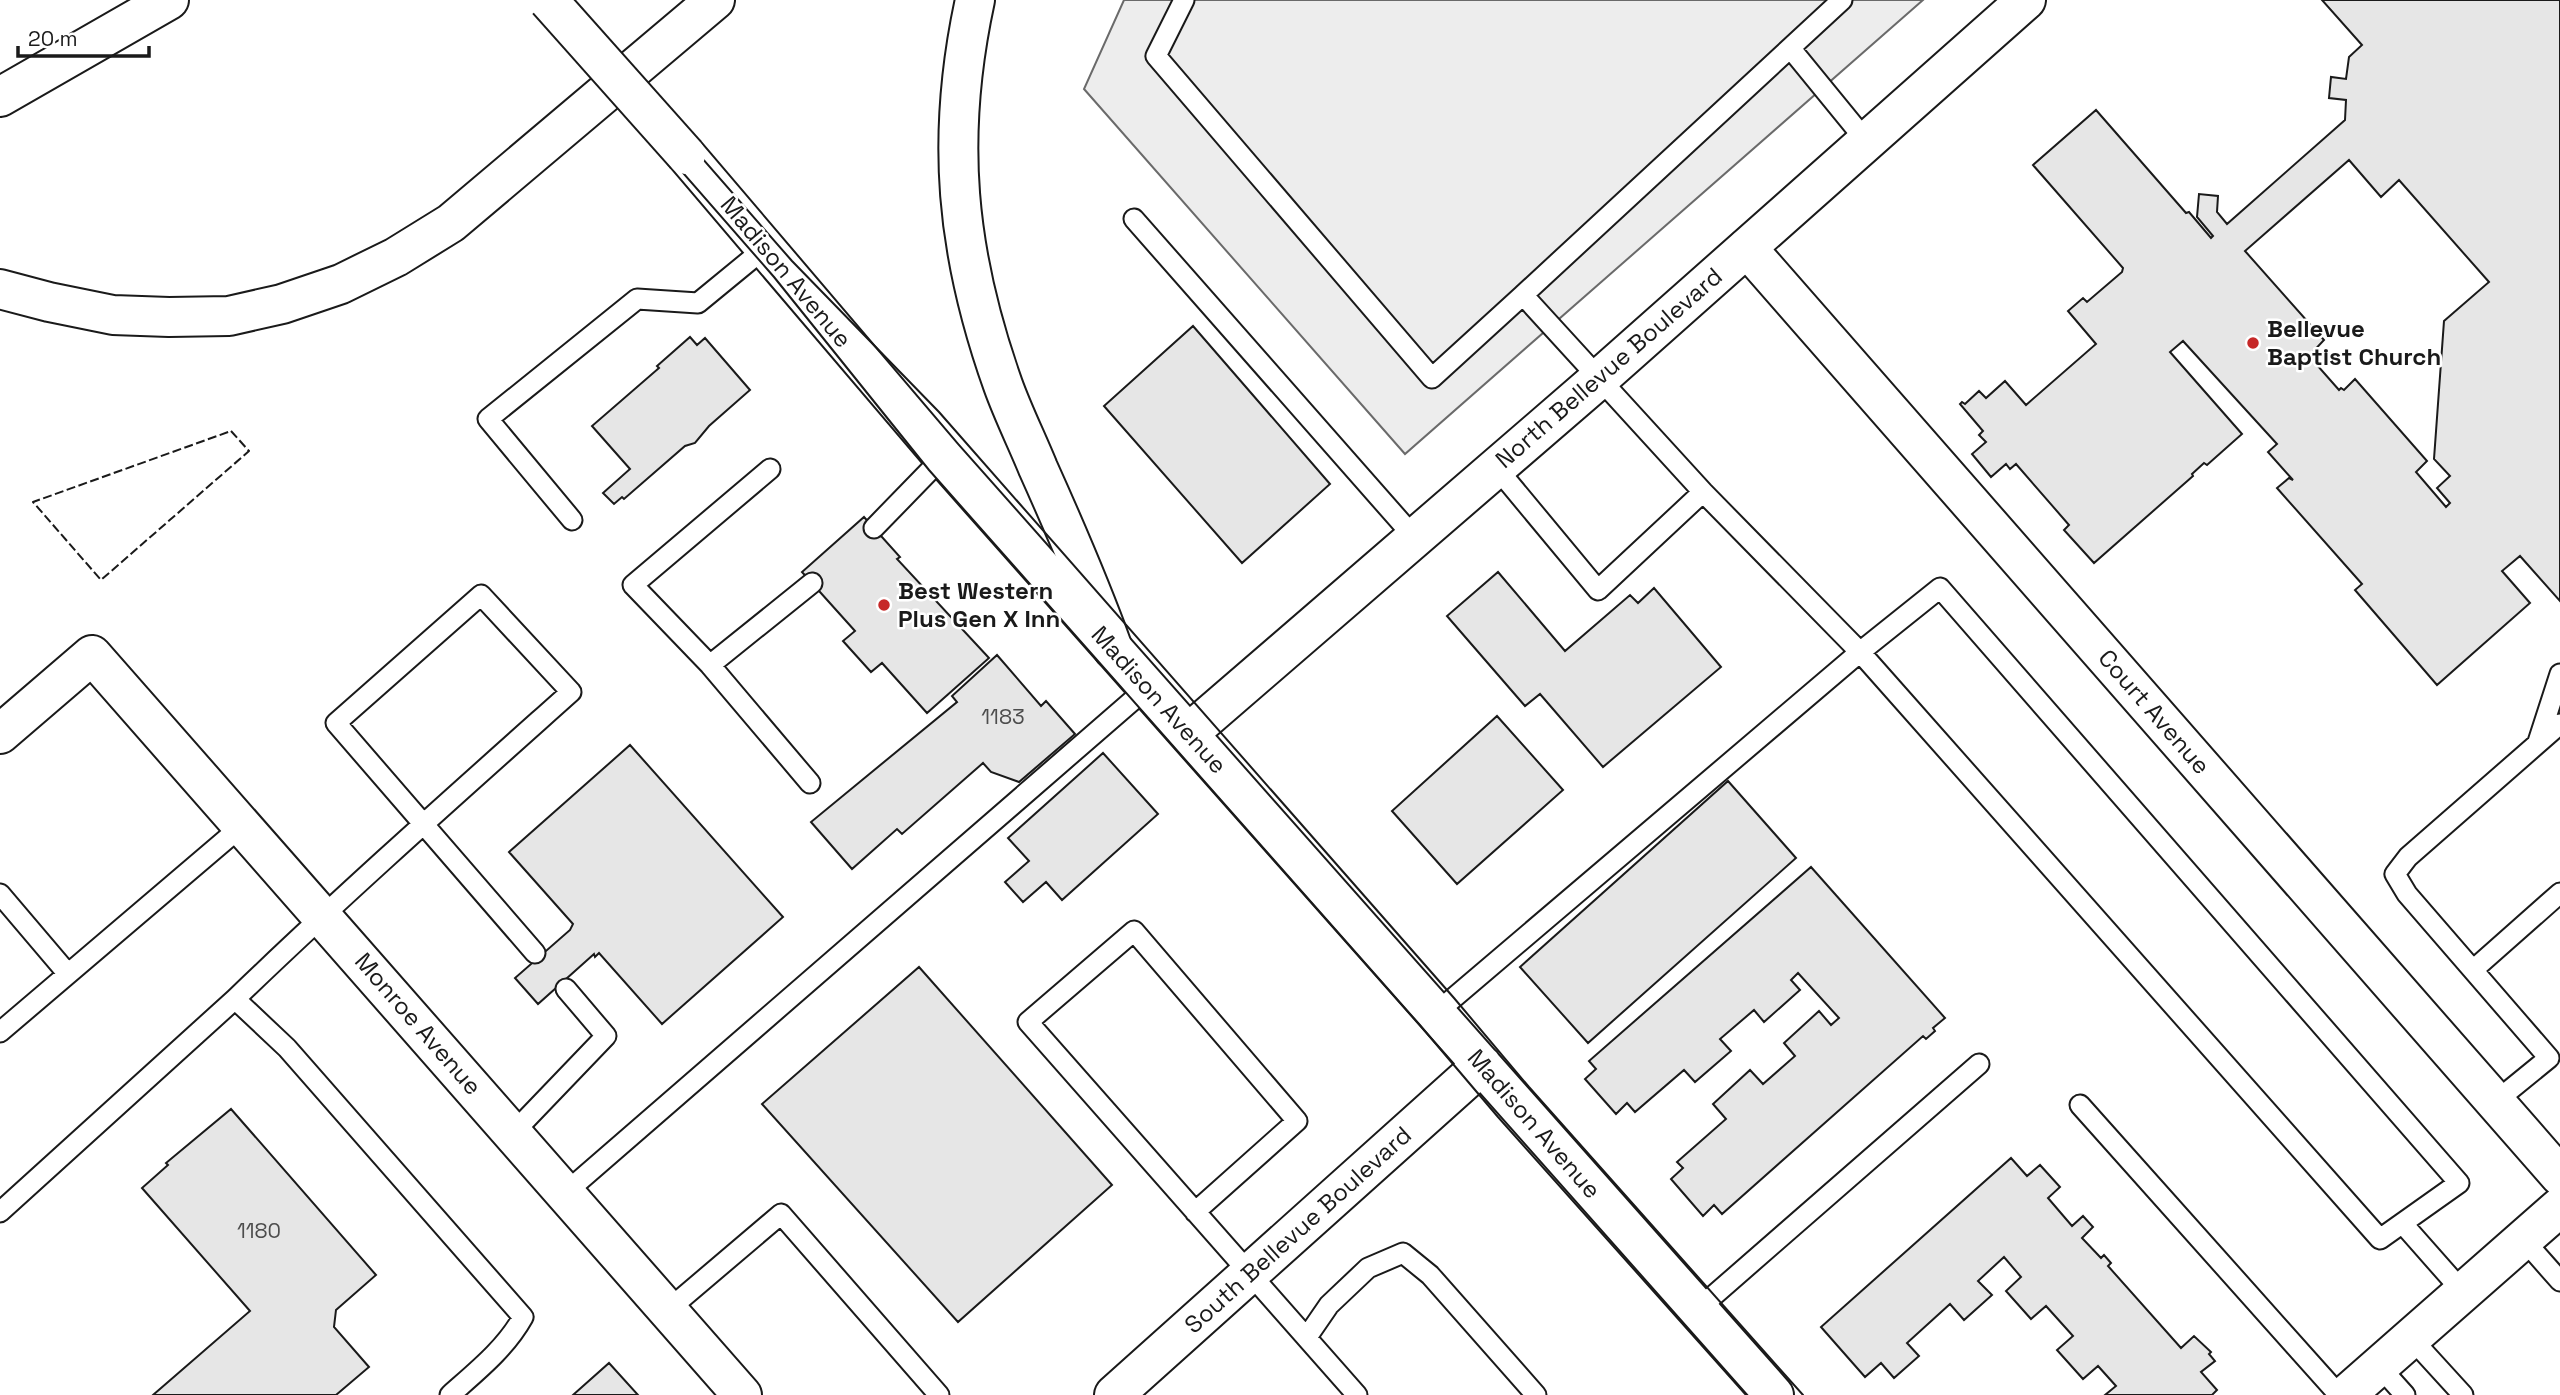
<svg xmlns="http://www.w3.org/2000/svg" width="2560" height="1395" viewBox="0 0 2560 1395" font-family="'Space Grotesk',sans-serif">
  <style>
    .parking { fill: #ededed; stroke: #6a6a6a; stroke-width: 2 }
    .building { fill: #e6e6e6; stroke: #1a1a1a; stroke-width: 2; fill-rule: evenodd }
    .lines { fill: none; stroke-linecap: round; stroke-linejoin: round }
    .lane-casing { stroke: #1a1a1a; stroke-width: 23 }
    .street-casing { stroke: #1a1a1a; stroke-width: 42 }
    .secondary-casing { stroke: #1a1a1a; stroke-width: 42 }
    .highway-casing { stroke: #1a1a1a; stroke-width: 42 }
    .lane { stroke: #fff; stroke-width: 19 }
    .street { stroke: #fff; stroke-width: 38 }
    .secondary { stroke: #fff; stroke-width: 38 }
    .highway { stroke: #fff; stroke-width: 38 }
    .tram { stroke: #1a1a1a; stroke-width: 2 }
    .secondary-bridge-casing { stroke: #1a1a1a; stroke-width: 42; stroke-linecap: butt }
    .secondary-bridge { stroke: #fff; stroke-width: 38 }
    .fence { stroke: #1a1a1a; stroke-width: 2; stroke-dasharray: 9 3.5; stroke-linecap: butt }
    .poi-dot { fill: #c62828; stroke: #fff; stroke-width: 2.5 }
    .labels { text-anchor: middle; stroke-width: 5; stroke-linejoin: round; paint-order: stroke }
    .number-label { font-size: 21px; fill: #4d4d4d }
    .street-label { font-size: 24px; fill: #1a1a1a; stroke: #fff }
    .poi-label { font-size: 24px; font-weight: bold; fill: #1a1a1a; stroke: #fff; text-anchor: start }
  </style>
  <rect width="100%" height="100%" fill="#fff"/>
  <!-- parking -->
  <path class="parking" d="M1124,0H1923L1405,454L1084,89Z"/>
  <!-- building -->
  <path class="building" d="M2322,0H2560V601L2520,556L2502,571L2530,603L2437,685L2355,590L2362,584L2277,488L2289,478L2293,480L2268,452L2277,444L2183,341L2170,352L2242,434L2207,465L2204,463L2192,474L2193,476L2094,563L2064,530L2069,525L2016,464L2010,469L2006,464L1991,477L1972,454L1986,442L1979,435L1983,431L1960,404L1962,402L1965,404L1979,391L1986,398L2005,381L2026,405L2096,344L2068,311L2083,298L2087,302L2122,272L2123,268L2033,165L2096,110L2186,213L2189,212L2211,238L2213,236L2197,217L2199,194L2218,196L2217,212L2227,224L2345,120L2346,100L2329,98L2331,77L2346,79L2349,57L2362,45ZM2349,160L2381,197L2399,180L2489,282L2444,321L2434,459L2450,476L2437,488L2450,503L2446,507L2416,472L2427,461L2355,379L2344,390L2341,388L2339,390L2309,356L2324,340L2245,251Z
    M1193,326L1330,484L1242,563L1104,406Z
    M690,337L697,345L705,338L750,390L709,426L695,443L685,446L624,499L622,497L614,504L603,493L630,469L592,426L659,368L657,366Z
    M864,517L900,557L897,559L989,658L927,713L882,663L871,672L843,641L855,631L802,572Z
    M1498,572L1565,651L1630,595L1638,603L1654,588L1721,667L1603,767L1540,694L1525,706L1447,616Z
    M997,655L1041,706L1046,701L1075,734L1019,782L991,772L983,763L902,834L897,829L852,869L811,822L957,702L952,696Z
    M1497,716L1563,790L1457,884L1392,811Z
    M630,745L783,917L662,1024L599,953L595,957L594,954L538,1004L515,978L570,930L573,924L509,852Z
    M1103,753L1158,814L1062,900L1046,882L1023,902L1005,882L1029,861L1008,838Z
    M1728,781L1796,858L1588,1043L1520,967Z
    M1811,867L1945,1018L1933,1028L1935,1031L1926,1039L1923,1036L1722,1214L1714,1205L1703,1216L1671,1179L1683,1168L1677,1162L1726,1119L1713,1104L1750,1070L1763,1084L1795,1056L1784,1043L1819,1011L1831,1025L1839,1018L1798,973L1791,980L1800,990L1764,1022L1754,1010L1720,1039L1731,1051L1695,1082L1684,1070L1635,1112L1627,1103L1616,1114L1585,1079L1596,1069L1589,1061Z
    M919,967L1112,1185L958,1322L762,1104Z
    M231,1109L376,1275L336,1310L334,1327L369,1367L336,1395H153L250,1311L142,1188L168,1165L166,1163Z
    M2011,1158L2027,1176L2040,1165L2060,1187L2048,1198L2072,1226L2083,1216L2093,1227L2082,1238L2101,1258L2104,1255L2111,1263L2108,1266L2181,1348L2194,1336L2211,1352L2209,1354L2215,1361L2201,1372L2217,1390L2212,1395H2105L2116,1386L2098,1366L2083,1379L2057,1350L2073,1336L2046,1306L2031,1319L2006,1291L2021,1277L2004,1257L1978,1281L1992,1295L1964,1320L1950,1304L1907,1343L1919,1356L1894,1378L1881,1363L1865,1377L1821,1327Z
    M609,1363L638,1395H573Z"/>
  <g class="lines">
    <defs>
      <path id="lane" d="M1184,0L1156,56L1432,378L1523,295L1703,492L1860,652L1437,1012
        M1791,49L1867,142
        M1134,219L1414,537
        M1523,295L1842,0
        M1495,466L1598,590L1703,492
        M770,469L633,585L710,665L812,583
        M572,520L488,419L637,299L698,303L765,248
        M874,528L943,457
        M1940,588L2459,1183L2380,1239L1860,652Z
        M710,665L810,783
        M2538,742L2560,674
        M0,894L68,974
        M2473,970L2560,893
        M235,999C344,894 458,793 571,692L481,595L336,723L535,953
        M0,1032L243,825
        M2495,1102L2549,1058L2407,894L2395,874L2408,857L2560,724
        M2080,1105L2339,1395
        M513,1133L606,1036L566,989
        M564,1194L1147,688
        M0,1212L235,999L287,1048L523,1317C505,1349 477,1371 450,1395
        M1195,1212L1297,1121L1134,931L1028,1022L1357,1395
        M2403,1224L2463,1292
        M2523,1239L2560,1281
        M668,1310L781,1214L939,1395
        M1697,1310L1979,1064
        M1307,1337L1329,1305L1368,1268L1403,1253L1430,1275L1536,1395
        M2411,1338L2463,1395
        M2379,1366L2405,1395"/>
      <path id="street" d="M1747,248L2560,1176
        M0,734L92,655L742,1395
        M2346,1395L2560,1207"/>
      <path id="secondary" d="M686,155L943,457L1774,1395
        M1189,733L1600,378L2026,0
        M1114,1395L1482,1065"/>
      <path id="highway" d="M975,0C945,138 956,253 1003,385C1013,413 1027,441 1038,468C1065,528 1091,588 1113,649
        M0,97L169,0
        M0,289L49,302L113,315L169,317L229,316L282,304L341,284L396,257L451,223L715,0"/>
    </defs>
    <!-- lane casing -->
    <use href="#lane" class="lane-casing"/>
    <!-- street casing -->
    <use href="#street" class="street-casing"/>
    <!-- secondary casing -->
    <use href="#secondary" class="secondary-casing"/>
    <!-- highway casing -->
    <use href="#highway" class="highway-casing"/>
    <!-- lane -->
    <use href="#lane" class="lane"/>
    <!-- street -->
    <use href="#street" class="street"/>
    <!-- secondary -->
    <use href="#secondary" class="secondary"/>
    <!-- highway -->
    <use href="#highway" class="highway"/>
    <!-- tram -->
    <path class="tram" d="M532,0L774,277L929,470L1419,1024L1498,1117L1746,1395
      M564,0L792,261L939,412L1454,998L1529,1087L1803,1395"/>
    <defs>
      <path id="secondary-bridge" d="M548,0L686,155"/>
    </defs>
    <!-- secondary-bridge casing -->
    <use href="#secondary-bridge" class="secondary-bridge-casing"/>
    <!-- secondary-bridge -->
    <use href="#secondary-bridge" class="secondary-bridge"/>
    <!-- fence -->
    <path class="fence" d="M231,431L249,451L101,580L33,502Z"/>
  </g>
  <!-- markers -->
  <g class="poi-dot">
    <circle cx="2253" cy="343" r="7"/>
    <circle cx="884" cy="605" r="7"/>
  </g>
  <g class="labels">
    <!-- number labels -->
    <g class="number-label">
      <text x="1003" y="724">1183</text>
      <text x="259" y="1238">1180</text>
    </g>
    <!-- street labels -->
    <g class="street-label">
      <text transform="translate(786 272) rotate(50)" y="8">Madison Avenue</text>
      <text transform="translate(1609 368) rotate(-41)" y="8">North Bellevue Boulevard</text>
      <text transform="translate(1159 700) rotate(48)" y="8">Madison Avenue</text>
      <text transform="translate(2154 712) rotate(49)" y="8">Court Avenue</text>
      <text transform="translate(418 1024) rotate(49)" y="8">Monroe Avenue</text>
      <text transform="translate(1534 1124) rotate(49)" y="8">Madison Avenue</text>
      <text transform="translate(1298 1230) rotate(-42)" y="8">South Bellevue Boulevard</text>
    </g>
    <!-- poi labels -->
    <g class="poi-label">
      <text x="2267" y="337">Bellevue<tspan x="2267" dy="28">Baptist Church</tspan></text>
      <text x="898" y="599">Best Western<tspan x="898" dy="28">Plus Gen X Inn</tspan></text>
    </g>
  </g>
  <!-- scale -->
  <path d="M18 46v10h131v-10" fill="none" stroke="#1a1a1a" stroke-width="3.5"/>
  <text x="28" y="46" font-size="21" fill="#1a1a1a" stroke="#ffffff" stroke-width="5" paint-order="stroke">20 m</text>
</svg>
